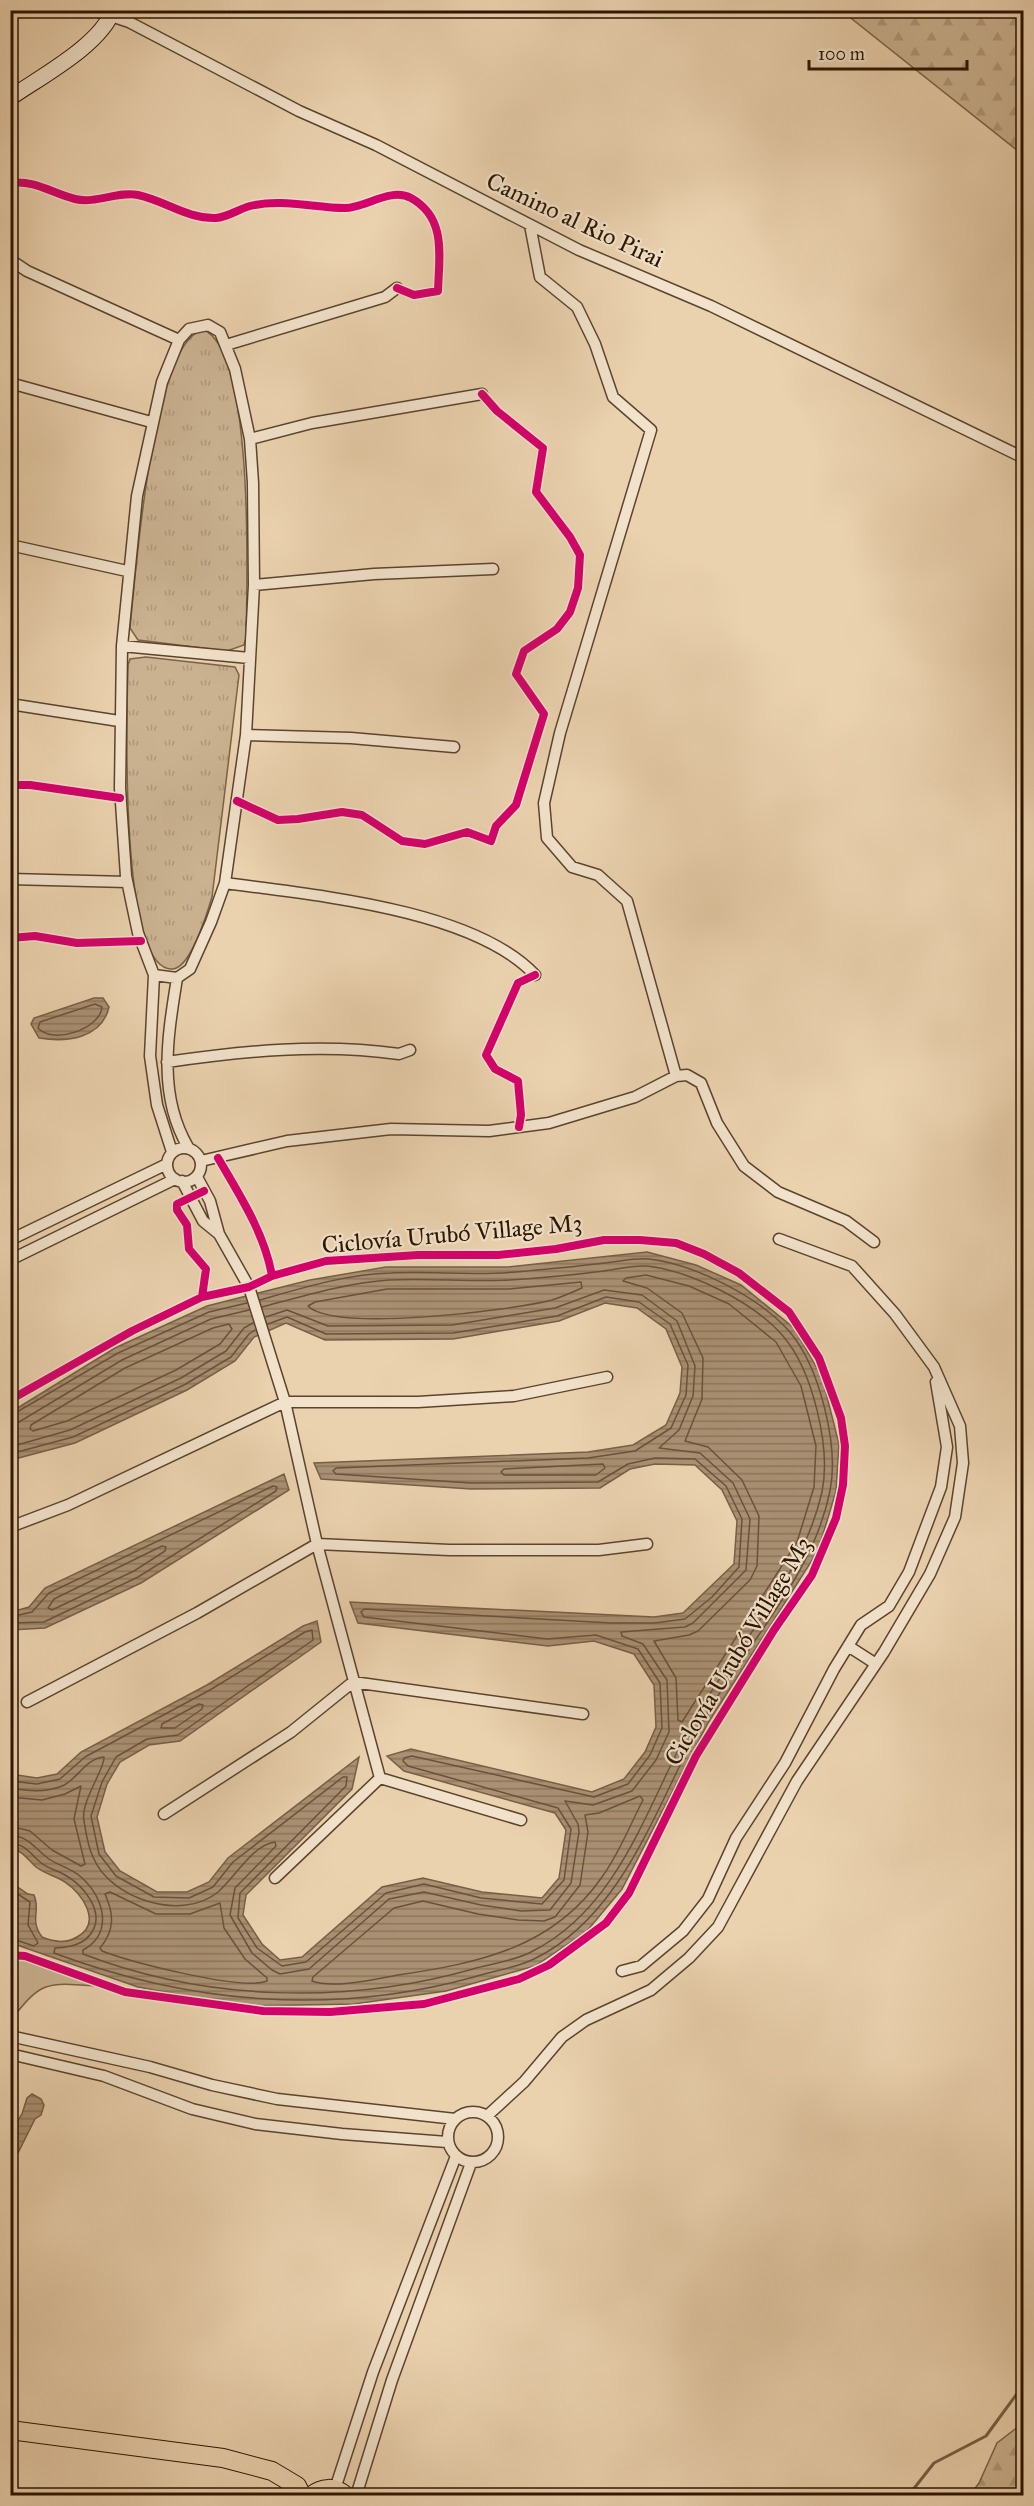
<svg xmlns="http://www.w3.org/2000/svg" width="1034" height="2506" viewBox="0 0 1034 2506" font-family="'IM FELL Great Primer',serif">
  <style>
    .grass { fill: url(#grass-tufts); stroke: #7a6348; stroke-width: 1.5 }
    .forest { fill: url(#forest-firs); stroke: #7a6348; stroke-width: 1.5 }
    .pitch { fill: #cab291; stroke: #7a6348; stroke-width: 1.5 }
    .water { fill: url(#water-rules); stroke: #775f46; stroke-width: 1.5 }
    .lines { fill: none; stroke-linecap: round; stroke-linejoin: round }
    .shore { stroke: #6a523a; stroke-width: 1.5 }
    .stream { stroke: #775f46; stroke-width: 3 }
    .minor-casing { stroke: #5b442c; stroke-width: 13 }
    .secondary-casing { stroke: #2b1400; stroke-width: 17 }
    .primary-casing { stroke: #2b1400; stroke-width: 20 }
    .minor { stroke: #f2e2cb; stroke-width: 10 }
    .secondary { stroke: #f2e2cb; stroke-width: 15 }
    .primary { stroke: #ebd2af; stroke-width: 18 }
    .cycleway-casing { stroke: #f2e2cb; stroke-width: 11 }
    .cycleway { stroke: #d6006c; stroke-width: 8 }
    .labels { text-anchor: middle; stroke-width: 4.5; stroke-linejoin: round; paint-order: stroke }
    .street-label { font-size: 24px; fill: #2b1400; stroke: #f2e2cb }
  </style>
  <defs>
    <pattern id="grass-tufts" width="24" height="20" patternUnits="userSpaceOnUse" patternTransform="scale(1.5)"><rect width="24" height="20" fill="#cab291"/><path d="M3 7l-1-3M5 7V3M7 7l1-3M15 17l-1-3M17 17v-4M19 17l1-3" fill="none" stroke="#ae987b"/></pattern>
    <pattern id="forest-firs" width="22" height="20" patternUnits="userSpaceOnUse" patternTransform="scale(1.5)"><rect width="22" height="20" fill="#cab291"/><path d="M5 1l3.5 6h-7zM16 11l3.5 6h-7z" fill="#ae987b"/></pattern>
    <pattern id="water-rules" width="6" height="5" patternUnits="userSpaceOnUse" patternTransform="scale(1.5)"><rect width="6" height="5" fill="#aa9174"/><path d="M0 2.5h6" fill="none" stroke="#8b755d"/></pattern>
  </defs>
  <rect width="100%" height="100%" fill="#ebd2af"/>
  <filter id="stains"><feTurbulence type="fractalNoise" baseFrequency=".00333" numOctaves="4"/><feColorMatrix values="0 0 0 0 .2 0 0 0 0 .09 0 0 0 0 .02 0 0 0 .5 -.17"/></filter>
  <radialGradient id="worn" r=".72"><stop offset=".6" stop-color="#630" stop-opacity="0"/><stop offset="1" stop-color="#630" stop-opacity=".3"/></radialGradient>
  <!-- grass -->
  <path class="grass" d="M204,330C255,353 247,585 246,638L244,645L227,651L138,640L130,628C135,581 152,337 204,330Z
    M146,657L235,667L239,675L212,897C207,913 191,969 172,969C118,970 127,707 128,665L130,659Z"/>
  <!-- forest -->
  <path class="forest" d="M842,11H1023V155Z
    M1023,2423V2495H970L979,2483L997,2443Z"/>
  <!-- pitch -->
  <path class="pitch" d="M11,1959L22,1960L95,1986C47,1982 41,1981 11,2020Z"/>
  <!-- water -->
  <path class="water" d="M94,998H103L109,1007C102,1038 67,1043 39,1038L31,1024L34,1018Z
    M647,1252L696,1265L741,1285L794,1328L822,1377L839,1444L836,1491L818,1551L708,1723L622,1889L587,1931L535,1966L446,1991L354,2004L240,2006L138,1987L11,1943L10,1882L28,1894L34,1895C41,1910 29,1920 42,1937C54,1942 66,1944 77,1937C103,1923 82,1893 65,1882C56,1876 45,1874 36,1867C27,1859 23,1851 11,1848V1774L37,1778L57,1774L81,1752L207,1685L303,1626L317,1621L321,1642L180,1741L149,1745L120,1762L107,1784L97,1817L105,1852L120,1871L157,1892H187L209,1882L228,1858L359,1757L352,1789L246,1895L243,1915L262,1944L280,1960L302,1957L382,1887L423,1878L482,1892L542,1898L559,1878L566,1830L555,1813L404,1771L387,1756L411,1749L592,1792L624,1779L645,1752L656,1727L654,1685L634,1654L594,1641L548,1646L358,1623L350,1602L654,1617L683,1613L734,1564L737,1521L722,1490L695,1465L655,1464L630,1469L600,1488L471,1489L321,1479L314,1463L588,1452L633,1445L666,1425L680,1393L682,1367L666,1329L637,1308L605,1303L559,1321L453,1339L325,1340L286,1323L254,1337L235,1361L187,1390L75,1443L11,1460V1412L115,1348L207,1306L310,1280L386,1267H507Z
    M284,1474L289,1490L141,1583L45,1628L11,1630V1612L29,1607L45,1588Z
    M32,2094L41,2099L44,2105L41,2115L35,2119L11,2167V2132L22,2114L27,2098Z"/>
  <g class="lines">
    <!-- shore -->
    <path class="shore" d="M95,1004L102,1007C100,1029 53,1045 38,1028L40,1022Z
      M646,1275L689,1286L729,1304L776,1342L801,1386L816,1446L814,1487L797,1542L682,1722L678,1720L676,1678L654,1641L689,1635L698,1631L750,1580L757,1566L759,1516L742,1480L708,1447L685,1441L702,1399L703,1358L682,1313L647,1288L623,1281L626,1278Z
      M581,1282L582,1288C573,1292 562,1297 552,1300C513,1310 335,1333 308,1306L315,1302L387,1289H509Z
      M229,1324L232,1329L220,1344L176,1370L67,1421L33,1431L30,1429L31,1425L125,1368L213,1328Z
      M10,1416L118,1353L209,1312L247,1303
      M10,1424L19,1422L122,1360L211,1319L249,1310
      M10,1447L70,1430L181,1378L226,1351L244,1328L253,1323
      M10,1454L73,1437L184,1385L231,1357L249,1334L255,1330
      M603,1464L605,1468L596,1475H504L501,1472L504,1469Z
      M162,1546L166,1547L165,1551L134,1571L52,1610L48,1608L54,1599Z
      M10,1617L32,1612L49,1593L273,1486L277,1487L276,1491L138,1577L44,1622L10,1623
      M199,1704L203,1705L202,1709L175,1728H161L162,1724Z
      M10,1781L37,1784L60,1779L85,1757L210,1690L305,1632L312,1630L313,1640L178,1735L147,1739L116,1757L102,1782L91,1816L99,1854L116,1876L154,1897L189,1898L213,1887L233,1862L343,1777H347L346,1786L240,1893L238,1918L257,1948L282,1966L306,1962L386,1893L424,1884L481,1898L542,1904L564,1880L571,1829L558,1808L408,1766L403,1761L404,1758L412,1756L594,1797L628,1784L650,1755L662,1728L660,1683L638,1649L596,1635L547,1639L364,1617L361,1612L364,1609L611,1623H655L685,1619L712,1597L739,1567L742,1519L726,1486L695,1459L655,1458L628,1464L598,1482L471,1483L336,1474L333,1471L336,1468L588,1458L635,1451L671,1428L686,1395L688,1365L670,1324L639,1302L606,1297L557,1316L453,1333L326,1334L287,1317L268,1324
      M10,1788C28,1791 45,1793 62,1786C77,1780 86,1758 104,1757C105,1769 80,1802 84,1821C86,1833 88,1847 93,1857C110,1899 182,1922 218,1892C234,1879 252,1845 275,1842L276,1846L235,1888L230,1915L252,1953L272,1970L280,1974L309,1969L389,1899L424,1892L481,1905L521,1911L550,1910L571,1883L579,1832L578,1824L565,1801L593,1805L632,1791L656,1760L669,1732L667,1680L643,1644L622,1636L621,1632L685,1627L693,1623L746,1570L750,1519L733,1483L700,1453L659,1448L679,1430L693,1396L695,1366L677,1321L642,1295L604,1290L555,1308L452,1325L328,1326L287,1310L266,1317
      M640,1796L643,1800C630,1825 619,1854 602,1877C553,1948 479,1963 398,1975C376,1979 333,1989 312,1981L313,1977L394,1908L423,1901L478,1914L518,1920L544,1921L555,1917L580,1885L588,1832L585,1815L599,1813Z
      M10,1797L42,1800L65,1794L81,1786L74,1819L85,1864L81,1866L52,1850L30,1831L10,1826
      M10,1835C29,1836 35,1849 49,1859C59,1866 71,1868 81,1877C104,1897 114,1933 83,1950V1954C205,2001 347,2005 473,1969C491,1964 514,1961 531,1952C622,1907 649,1798 696,1716C739,1643 803,1576 822,1492C831,1448 813,1371 783,1336C755,1303 691,1271 647,1266C634,1265 618,1269 604,1271C573,1275 541,1278 510,1280C470,1282 429,1278 389,1280C346,1283 303,1296 262,1307
      M10,1843C25,1844 30,1853 40,1862C48,1869 57,1870 65,1875C83,1885 105,1911 92,1932C84,1945 70,1947 55,1948L54,1953C190,2004 333,2016 474,1977C493,1971 516,1968 534,1959C623,1916 656,1806 701,1724C743,1647 812,1580 830,1491C839,1446 820,1367 789,1331C759,1297 694,1264 649,1259C635,1257 618,1262 604,1263C575,1267 545,1269 516,1272C474,1276 432,1271 391,1273C347,1274 302,1288 260,1300
      M10,1889L30,1902L28,1925L38,1943L34,1946L10,1938
      M110,1892L156,1914H190L220,1903L224,1928L245,1959L267,1978V1981C241,1991 131,1962 102,1951L100,1948C115,1930 114,1914 105,1894Z"/>
    <!-- stream -->
    <path class="stream" d="M908,2496L934,2463L986,2436L1024,2384"/>
    <defs>
      <path id="minor" d="M93,10L129,22L299,111L376,145L579,250L711,306L1024,458
        M530,225L540,277L577,307L595,344L613,397L651,430L560,733L544,803L547,838L572,867L598,875L627,901L676,1076
        M12,261L27,271L179,340
        M226,345L385,297L397,288
        M10,383L151,422
        M250,439L312,423L482,394
        M10,545L127,571
        M254,585L374,574L493,569
        M122,646L249,658
        M10,704L119,721
        M246,735L351,738L454,747
        M10,879L127,882
        M225,883C313,895 473,909 535,975
        M154,975L177,978L190,969L211,922L225,883L246,735L254,585L253,483L250,439L235,369L220,332L208,325L189,329L179,340L162,382L137,496L122,646L120,788L126,876L138,933L154,975L150,1056L157,1105L172,1152
        M177,978C168,1035 157,1094 188,1147
        M167,1062C245,1051 320,1043 399,1054L410,1050
        M167 1165a17 17 0 1 1 34 0a17 17 0 1 1-34 0Z
        M201,1161L287,1141L391,1129L489,1131L549,1123L635,1097L676,1076L687,1075L701,1083L717,1123L744,1166L778,1192L846,1221L874,1242
        M197,1177L210,1201L219,1234L249,1287L285,1402L317,1544L380,1778
        M182,1181L203,1221L219,1234
        M10,1240L167,1164
        M10,1260L175,1179
        M10,1527L68,1505L285,1402H418L514,1396L607,1377
        M848,1646L876,1664
        M27,1702L197,1613L317,1544L449,1550H599L647,1544
        M164,1814L291,1732L353,1682L583,1714
        M275,1878L380,1778L521,1820
        M622,1971L641,1966L683,1931L708,1899L736,1838L785,1763L834,1669L861,1625L889,1606L909,1572L941,1487L947,1447L936,1382
        M10,2036L150,2067L212,2085L277,2099L455,2119
        M10,2054L104,2076L192,2109L255,2124L342,2134L447,2142
        M448 2137a25 25 0 1 1 50 0a25 25 0 1 1-50 0Z
        M487,2116L524,2082L562,2037L586,2020L651,1990L689,1958L718,1927L797,1781L884,1652L930,1574L955,1517L963,1463L960,1426L934,1367L895,1314L852,1266L779,1239
        M335,2489L373,2372L456,2156
        M356,2496L392,2380L471,2163"/>
      <path id="secondary" d="M10,98C40,77 101,45 113,10"/>
      <path id="primary" d="M10,2430L223,2458L272,2471L297,2486L302,2496
        M311,2496C322,2487 334,2486 346,2496"/>
    </defs>
    <!-- minor casing -->
    <use href="#minor" class="minor-casing"/>
    <!-- secondary casing -->
    <use href="#secondary" class="secondary-casing"/>
    <!-- primary casing -->
    <use href="#primary" class="primary-casing"/>
    <!-- minor -->
    <use href="#minor" class="minor"/>
    <!-- secondary -->
    <use href="#secondary" class="secondary"/>
    <!-- primary -->
    <use href="#primary" class="primary"/>
    <defs>
      <path id="cycleway" d="M10,183C36,180 51,193 75,199C96,204 118,191 138,195C166,201 187,219 216,218C228,217 239,209 250,206C282,198 314,208 345,208C365,208 391,187 411,198C447,218 439,256 438,291L414,295L397,288
        M10,785H30L120,798
        M237,801L278,820L298,819L342,812L362,815L402,841L425,844L467,832L491,841L496,826L516,805L544,714L516,674L524,651L557,629L570,612L578,588L580,555L570,537L536,492L543,448L497,411L482,394
        M10,938L35,936L77,943L141,941
        M519,1127L521,1115L518,1081L495,1069L486,1055L518,983L535,975
        M218,1158C239,1194 265,1234 272,1276
        M202,1297L206,1269L189,1249L187,1225L177,1210V1204L204,1191
        M10,1400L132,1331L202,1297L249,1287L272,1276L326,1261L418,1255H498L556,1249L604,1240H640L676,1243L704,1254L739,1273L789,1312L819,1358L841,1418L845,1446L843,1485L836,1518L812,1575L774,1630L696,1756L629,1893L606,1923L549,1965L519,1979L424,2004L330,2012L263,2011L125,1992L25,1956L10,1955"/>
    </defs>
    <!-- cycleway casing -->
    <use href="#cycleway" class="cycleway-casing"/>
    <!-- cycleway -->
    <use href="#cycleway" class="cycleway"/>
  </g>
  <g class="labels">
    <!-- street labels -->
    <g class="street-label">
      <text transform="translate(575 220) rotate(25)" y="8">Camino al Rio Pirai</text>
      <text transform="translate(452 1234) rotate(-5)" y="8">Ciclovía Urubó Village M3</text>
      <text transform="translate(738 1651) rotate(-59)" y="8">Ciclovía Urubó Village M3</text>
    </g>
  </g>
  <!-- margin -->
  <rect width="1034" height="2506" fill="none" stroke="#ebd2af" stroke-width="36"/>
  <rect x="12" y="12" width="1010" height="2482" fill="none" stroke="#2b1400" stroke-width="3"/>
  <rect x="18" y="18" width="998" height="2470" fill="none" stroke="#2b1400" stroke-width="1.5"/>
  <!-- scale -->
  <path d="M809 60v9h158v-9" fill="none" stroke="#2b1400" stroke-width="3"/>
  <text x="818" y="60" font-size="18" fill="#2b1400" stroke="#f2e2cb" stroke-width="4.5" paint-order="stroke">100 m</text>
  <rect width="100%" height="100%" filter="url(#stains)"/>
  <rect width="100%" height="100%" fill="url(#worn)"/>
</svg>
